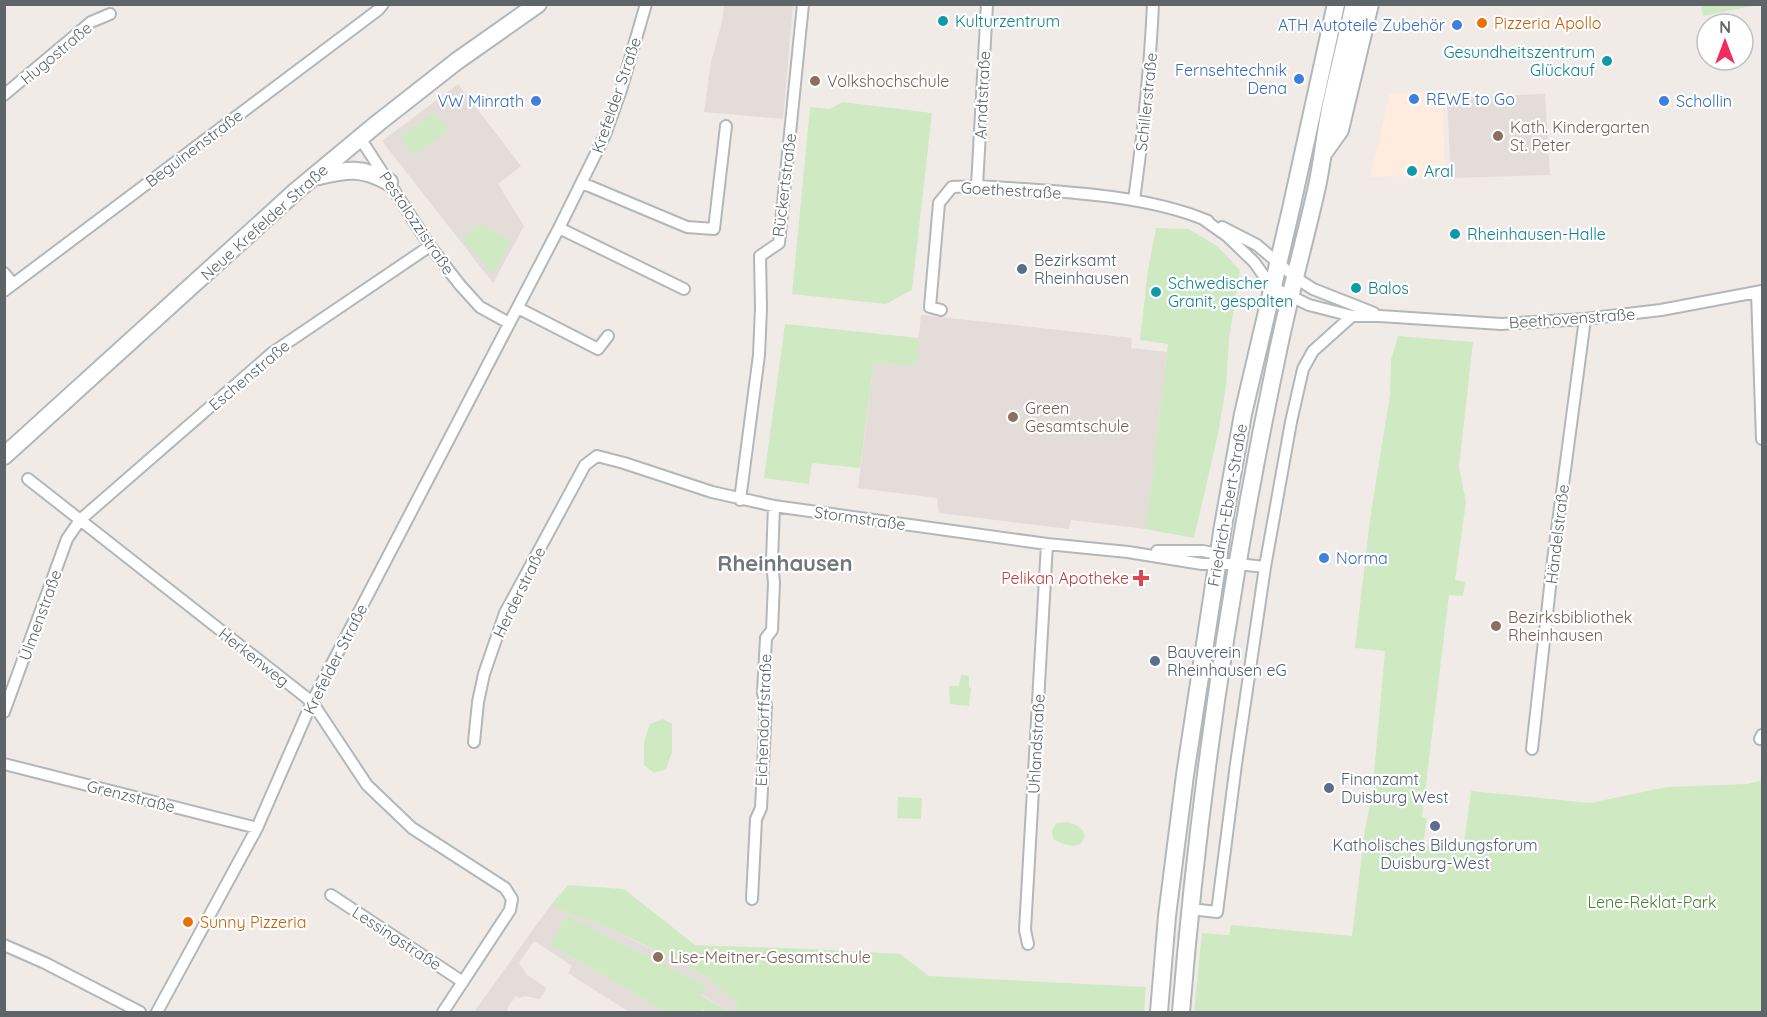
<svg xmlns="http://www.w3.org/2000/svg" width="1767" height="1017" viewBox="0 0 1767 1017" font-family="Quicksand,sans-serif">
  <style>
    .commercial { fill: #ffecde }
    .education { fill: #e3dcd8 }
    .green { fill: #cfe9c3 }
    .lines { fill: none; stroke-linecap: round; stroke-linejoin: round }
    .street-casing { stroke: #b2b7ba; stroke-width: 14 }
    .secondary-casing { stroke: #b1b7ba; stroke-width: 20 }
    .street { stroke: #fff; stroke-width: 10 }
    .secondary { stroke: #fff; stroke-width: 16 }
    .culture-dot { fill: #0f9aa8; stroke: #fff; stroke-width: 2 }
    .food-dot { fill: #e8710a; stroke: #fff; stroke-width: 2 }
    .shop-dot { fill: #3f7fe0; stroke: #fff; stroke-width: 2 }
    .education-dot { fill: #8d6e63; stroke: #fff; stroke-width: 2 }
    .service-dot { fill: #5c6f8a; stroke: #fff; stroke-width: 2 }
    .health-dot { fill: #e0444e; stroke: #fff; stroke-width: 2 }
    .labels { text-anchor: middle; stroke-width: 4.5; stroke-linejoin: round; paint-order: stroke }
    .culture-label { font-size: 16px; fill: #0d838f; stroke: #fff; text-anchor: start }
    .food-label { font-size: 16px; fill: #c56008; stroke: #fff; text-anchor: start }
    .shop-label { font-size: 16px; fill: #366cbe; stroke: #fff; text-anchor: end }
    .street-label { font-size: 16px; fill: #5e6568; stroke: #fff }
    .education-label { font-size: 16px; fill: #785e54; stroke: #fff; text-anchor: start }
    .service-label { font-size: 16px; fill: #4e5e75; stroke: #fff; text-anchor: start }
    .health-label { font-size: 16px; fill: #be3a42; stroke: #fff; text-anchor: end }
    .park-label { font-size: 16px; fill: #488331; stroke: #fff }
    .district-label { font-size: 22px; font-weight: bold; fill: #6f787a; stroke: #fff }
  </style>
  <rect width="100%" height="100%" fill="#f1ebe7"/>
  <!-- commercial -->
  <path class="commercial" d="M1442,92L1445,175L1370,177L1390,94Z"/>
  <!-- education -->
  <path class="education" d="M724,5H793L783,119L704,112L711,62L722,22Z
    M458,84L521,166L498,184L524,226L493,283L382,141Z
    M1545,94L1550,175L1451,178L1447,98Z
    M921,315L1132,338L1131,348L1167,352L1146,529L1071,520L1069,529L939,513L937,498L858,488L874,362L916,366Z
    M550,906L609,928L704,975L733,996L736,1002L737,1012H730L701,994L707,986L567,917L549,944L666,1012H629L568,973L572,966L534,941L519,963L527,975L547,988L540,999L525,996L519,998L516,996L508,1007L507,1012H474Z"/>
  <!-- green -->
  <path class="green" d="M1762,4L1703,16L1701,5V4Z
    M842,102L932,113L912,290L886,304L792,294L810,107L830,109Z
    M435,112L449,130L413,156L400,137Z
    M480,223L511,242L493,274L461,239Z
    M1156,228L1189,229L1217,246L1240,270L1229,339L1226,386L1218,434L1194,538L1146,529L1168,344L1140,340L1148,270Z
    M785,324L919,338L916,366L874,362L860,468L812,463L809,484L764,478Z
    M1398,336L1473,342L1459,467L1466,502L1455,580L1465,582L1463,596L1449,595L1422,817L1427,818L1423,845L1463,850L1471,791L1590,803L1667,787L1748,784L1762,780V1012H1194L1202,933L1229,935L1231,925L1352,936L1365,829L1372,795L1385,651L1355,648L1370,519L1390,395L1391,360Z
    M961,675L969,676V687L971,688L969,706L950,704L949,686H959Z
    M663,719L672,724V752L666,769L654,773L644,765V742L650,724Z
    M898,797L922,798L921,819L897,818Z
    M1067,822C1077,825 1082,826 1085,836L1081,844C1071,848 1062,844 1053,839L1052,831L1056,823Z
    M568,885L624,889L695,945L811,949L900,954L929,976L1146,987L1144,1012H737L736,1002L704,975L657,951L609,928L550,906Z
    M567,916L707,986L701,995L730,1012H708L703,1010L701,1012H666L549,944Z"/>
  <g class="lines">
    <defs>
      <path id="street" d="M4,95L91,22L110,14
        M360,138L430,246L460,285L480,307L509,323
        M582,183L687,227L714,229L726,126
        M977,186L987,4
        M1134,200C1143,135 1150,70 1153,4
        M1203,219L1227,236L1254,262L1272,287L1309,305L1352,316H1380L1501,324L1585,319L1661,310L1762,291
        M1222,227L1257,245L1296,278L1313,289L1374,313
        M559,228L684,289
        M4,273L13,284
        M4,291L378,10L383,4
        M1757,292L1762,439
        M518,308L598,349L608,336
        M941,310L930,307L939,203L952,187L977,186C1049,191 1143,193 1208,221
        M28,479L312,702L367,785L412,828L505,888L512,899L510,910L443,1012
        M740,500L759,355L761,308L760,256L779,243L803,4
        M1157,551H1203L1222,555
        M4,712L67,539L80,520L272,353L430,246
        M1760,739L1762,735
        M474,742L478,702L484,674L505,613L585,465L597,456L624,463L712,492L774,506L1047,544L1128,552L1202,564H1238L1265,567
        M1532,749L1553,560L1585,319
        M4,764L257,828
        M331,895L463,982
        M752,899L756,819L761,808L766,706L763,693L766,638L772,630L774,583L772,561L774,506
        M1190,909L1217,912L1236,764L1265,567L1291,422L1303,369L1313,351L1352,316
        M1028,944L1025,930L1047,544
        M4,945L45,963L140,1012
        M157,1012L257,828L312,702L559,228L605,135L621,90L646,4"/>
      <path id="secondary" d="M1325,151L1340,130L1370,4
        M319,176C348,169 362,167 389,182
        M4,456L295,192L378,123L457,61L538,4
        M1159,1012L1167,916L1185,775L1223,526L1243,414L1291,209L1336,4
        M1181,1012C1199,791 1232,569 1278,351C1289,297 1304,244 1316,191C1323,161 1325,130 1332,100C1339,68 1347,36 1354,4"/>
    </defs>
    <!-- street casing -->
    <use href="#street" class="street-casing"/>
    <!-- secondary casing -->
    <use href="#secondary" class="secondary-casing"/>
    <!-- street -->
    <use href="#street" class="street"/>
    <!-- secondary -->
    <use href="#secondary" class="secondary"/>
  </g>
  <!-- markers -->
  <g class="culture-dot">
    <circle cx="943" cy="21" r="6"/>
    <circle cx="1607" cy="61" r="6"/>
    <circle cx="1412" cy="171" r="6"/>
    <circle cx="1455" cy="234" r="6"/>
    <circle cx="1356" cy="288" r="6"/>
    <circle cx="1156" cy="292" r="6"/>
  </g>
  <g class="food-dot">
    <circle cx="1482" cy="23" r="6"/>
    <circle cx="188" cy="922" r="6"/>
  </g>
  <g class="shop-dot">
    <circle cx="1457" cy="25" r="6"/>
    <circle cx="1299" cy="79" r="6"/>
    <circle cx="1414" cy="99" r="6"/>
    <circle cx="536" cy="101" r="6"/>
    <circle cx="1664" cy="101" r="6"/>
    <circle cx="1324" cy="558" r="6"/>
  </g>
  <g class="education-dot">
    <circle cx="815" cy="81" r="6"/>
    <circle cx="1498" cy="136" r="6"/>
    <circle cx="1013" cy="417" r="6"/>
    <circle cx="1496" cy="626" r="6"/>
    <circle cx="658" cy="957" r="6"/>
  </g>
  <g class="service-dot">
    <circle cx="1022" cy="269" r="6"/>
    <circle cx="1155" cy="661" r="6"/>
    <circle cx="1329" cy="788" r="6"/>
    <circle cx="1435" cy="826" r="6"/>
  </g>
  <path class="health-dot" d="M1138 569h6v6h6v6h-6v6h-6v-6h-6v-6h6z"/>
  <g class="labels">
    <!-- culture labels -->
    <g class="culture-label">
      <text x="955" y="27">Kulturzentrum</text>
      <text x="1595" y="58" text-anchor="end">Gesundheitszentrum<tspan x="1595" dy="18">Glückauf</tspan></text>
      <text x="1424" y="177">Aral</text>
      <text x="1467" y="240">Rheinhausen-Halle</text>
      <text x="1168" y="289">Schwedischer<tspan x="1168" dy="18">Granit, gespalten</tspan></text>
      <text x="1368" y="294">Balos</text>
    </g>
    <!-- food labels -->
    <g class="food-label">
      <text x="1494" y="29">Pizzeria Apollo</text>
      <text x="200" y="928">Sunny Pizzeria</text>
    </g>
    <!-- shop labels -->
    <g class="shop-label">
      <text x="1445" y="31">ATH Autoteile Zubehör</text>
      <text x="1287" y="76">Fernsehtechnik<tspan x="1287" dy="18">Dena</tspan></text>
      <text x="1426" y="105" text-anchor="start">REWE to Go</text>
      <text x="524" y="107">VW Minrath</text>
      <text x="1676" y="107" text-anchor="start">Schollin</text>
      <text x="1336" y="564" text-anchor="start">Norma</text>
    </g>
    <!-- street labels -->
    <g class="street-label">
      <text transform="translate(56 53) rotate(-40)" y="6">Hugostraße</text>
      <text transform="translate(616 95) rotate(-71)" y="6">Krefelder Straße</text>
      <text transform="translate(982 95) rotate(-87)" y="6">Arndtstraße</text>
      <text transform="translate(1146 102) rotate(-84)" y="6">Schillerstraße</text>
      <text transform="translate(194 148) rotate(-37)" y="6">Beguinenstraße</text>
      <text transform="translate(784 185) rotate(-83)" y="6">Rückertstraße</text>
      <text transform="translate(1011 190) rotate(3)" y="6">Goethestraße</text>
      <text transform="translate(264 222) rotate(-42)" y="6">Neue Krefelder Straße</text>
      <text transform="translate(417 223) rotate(56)" y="6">Pestalozzistraße</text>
      <text transform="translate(1572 318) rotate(-4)" y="6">Beethovenstraße</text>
      <text transform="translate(249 375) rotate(-40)" y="6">Eschenstraße</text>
      <text transform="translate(1227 505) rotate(-80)" y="6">Friedrich-Ebert-Straße</text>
      <text transform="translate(860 518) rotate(8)" y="6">Stormstraße</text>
      <text transform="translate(1557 534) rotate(-83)" y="6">Händelstraße</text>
      <text transform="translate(519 592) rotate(-64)" y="6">Herderstraße</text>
      <text transform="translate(40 615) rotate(-70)" y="6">Ulmenstraße</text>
      <text transform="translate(254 657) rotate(38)" y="6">Herkenweg</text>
      <text transform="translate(335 659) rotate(-63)" y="6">Krefelder Straße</text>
      <text transform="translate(763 720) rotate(-88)" y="6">Eichendorffstraße</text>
      <text transform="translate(1036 744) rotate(-87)" y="6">Uhlandstraße</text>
      <text transform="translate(131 796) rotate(14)" y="6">Grenzstraße</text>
      <text transform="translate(397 938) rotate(33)" y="6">Lessingstraße</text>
    </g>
    <!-- education labels -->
    <g class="education-label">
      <text x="827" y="87">Volkshochschule</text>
      <text x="1510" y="133">Kath. Kindergarten<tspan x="1510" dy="18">St. Peter</tspan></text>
      <text x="1025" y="414">Green<tspan x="1025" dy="18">Gesamtschule</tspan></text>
      <text x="1508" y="623">Bezirksbibliothek<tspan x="1508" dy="18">Rheinhausen</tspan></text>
      <text x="670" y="963">Lise-Meitner-Gesamtschule</text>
    </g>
    <!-- service labels -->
    <g class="service-label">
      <text x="1034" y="266">Bezirksamt<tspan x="1034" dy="18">Rheinhausen</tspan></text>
      <text x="1167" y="658">Bauverein<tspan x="1167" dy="18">Rheinhausen eG</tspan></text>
      <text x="1341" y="785">Finanzamt<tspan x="1341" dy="18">Duisburg West</tspan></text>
      <text x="1435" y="851" text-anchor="middle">Katholisches Bildungsforum<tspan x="1435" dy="18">Duisburg-West</tspan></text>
    </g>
    <!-- health labels -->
    <g class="health-label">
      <text x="1129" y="584">Pelikan Apotheke</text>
    </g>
    <!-- park labels -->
    <g class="park-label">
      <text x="1652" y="908">Lene-Reklat-Park</text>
    </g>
    <!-- district labels -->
    <g class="district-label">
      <text x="785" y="571">Rheinhausen</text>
    </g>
  </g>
  <!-- border -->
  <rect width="1767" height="1017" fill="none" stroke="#5e6568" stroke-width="12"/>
  <!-- north arrow -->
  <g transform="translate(1725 42)"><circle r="28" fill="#ffffff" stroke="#bfc1c3" stroke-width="1.5"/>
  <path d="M0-4.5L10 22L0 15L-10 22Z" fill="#f02d5e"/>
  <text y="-9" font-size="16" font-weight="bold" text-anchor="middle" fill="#5e6568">N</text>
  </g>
</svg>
